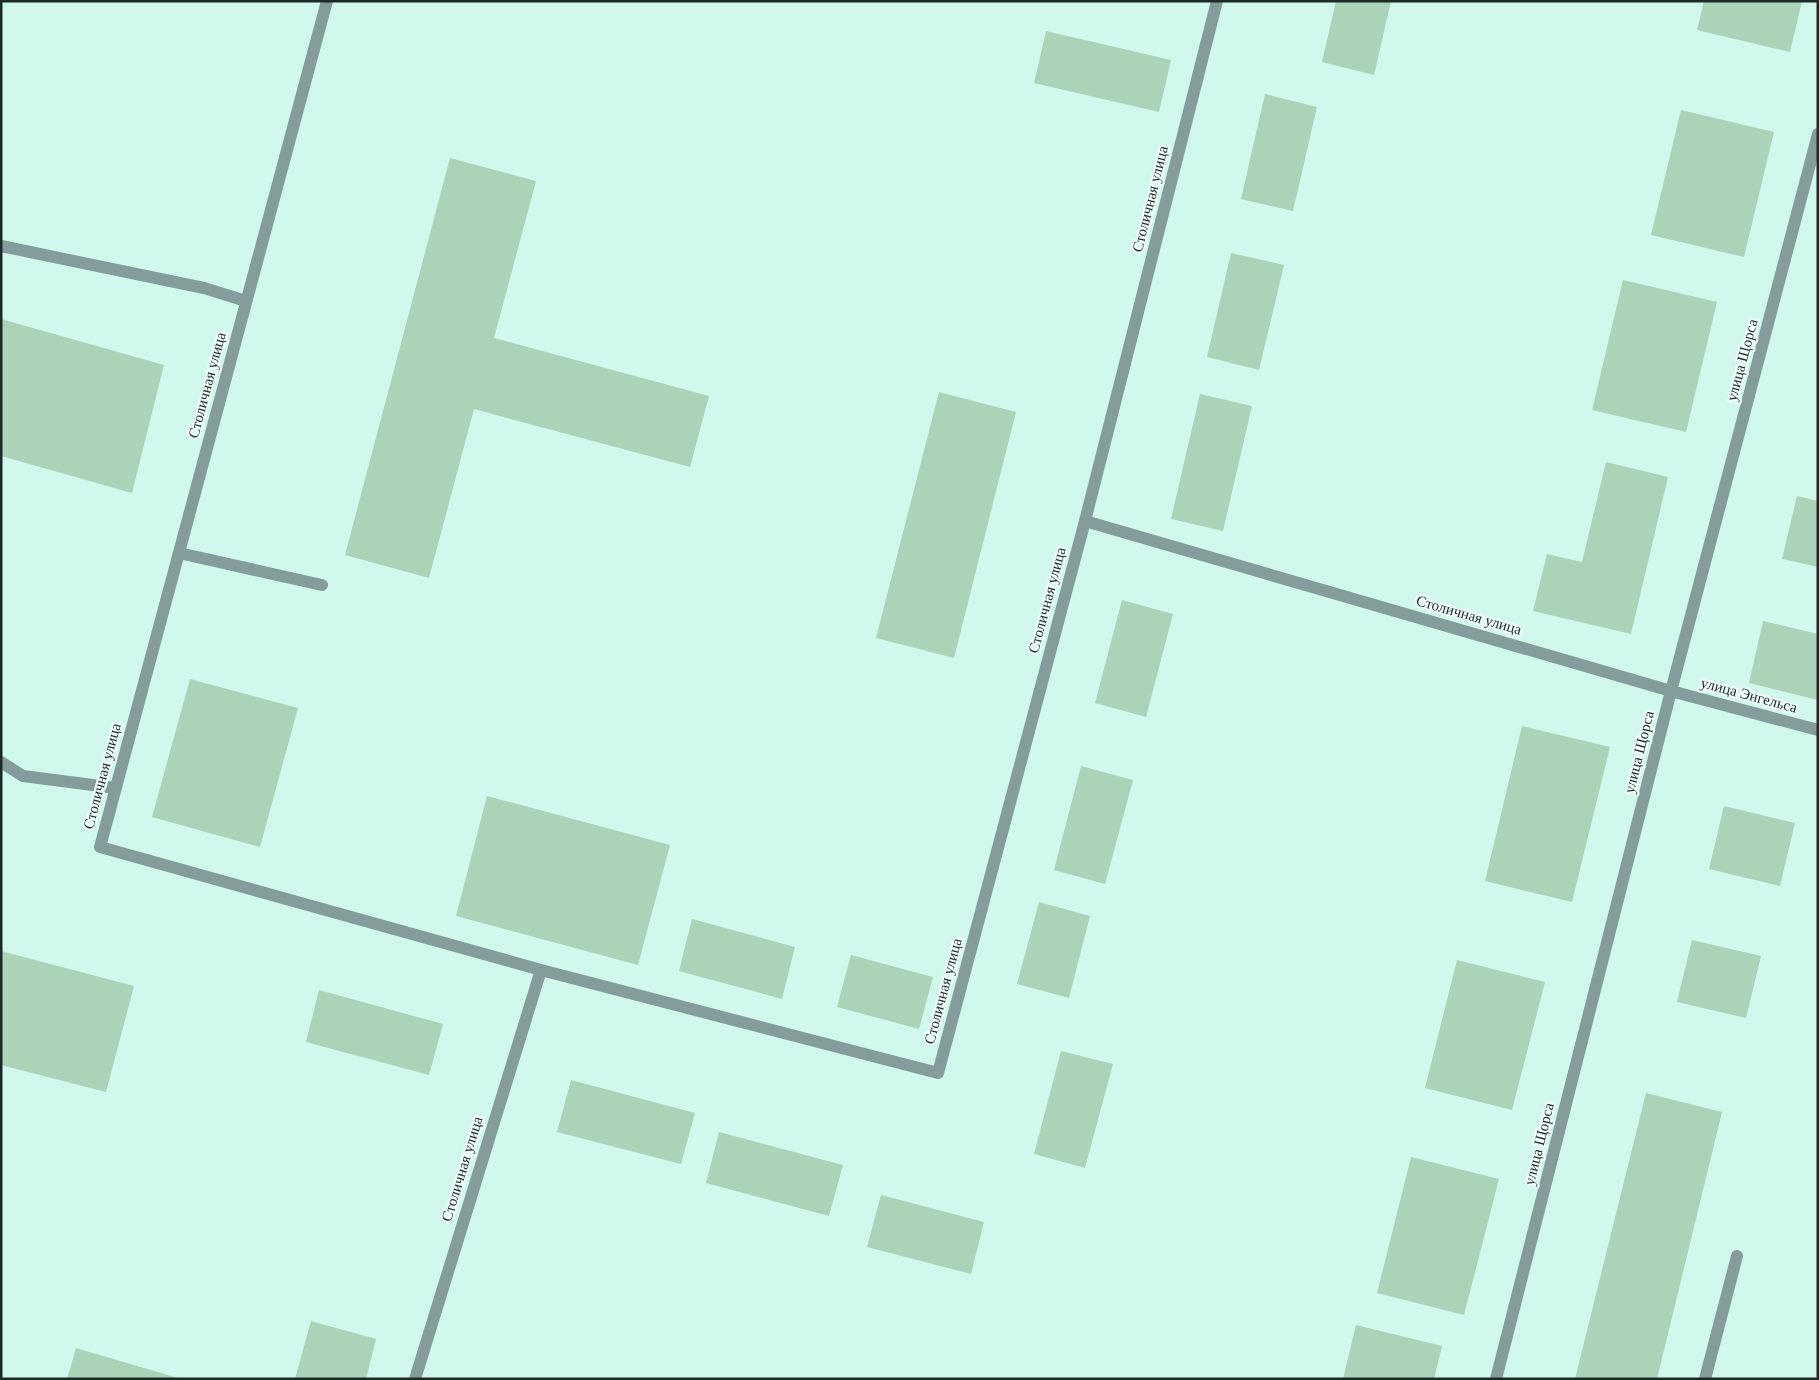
<svg xmlns="http://www.w3.org/2000/svg" width="1819" height="1380" viewBox="0 0 1819 1380" font-family="Georgia,serif">
  <style>
    .building { fill: #aad3b8 }
    .lines { fill: none; stroke-linecap: round; stroke-linejoin: round }
    .minor { stroke: #859c9c; stroke-width: 12 }
    .labels { text-anchor: middle; stroke-width: 4.5; stroke-linejoin: round; paint-order: stroke }
    .street-label { font-size: 15px; fill: #1c2b27; stroke: #f0fffb }
  </style>
  <rect width="100%" height="100%" fill="#d1f8ed"/>
  <!-- building -->
  <path class="building" d="M1336,1H1391L1374,75L1322,62Z
    M1704,1H1802L1790,52L1697,30Z
    M1046,31L1171,60L1159,112L1034,83Z
    M1265,94L1317,107L1293,211L1241,199Z
    M1681,110L1774,132L1744,257L1651,235Z
    M450,158L536,181L494,338L709,396L690,467L474,409L429,578L345,555Z
    M1231,253L1284,265L1259,370L1207,357Z
    M1623,280L1717,302L1686,432L1592,410Z
    M1,319L164,365L132,493L1,456Z
    M939,392L1016,412L954,658L876,638Z
    M1200,394L1252,406L1223,531L1171,519Z
    M1606,462L1668,477L1631,634L1533,611L1547,554L1582,562Z
    M1797,496L1818,501V567L1782,559Z
    M1122,600L1173,614L1146,717L1095,703Z
    M1763,621L1818,634V700L1749,683Z
    M190,679L298,708L260,847L152,817Z
    M1522,726L1610,747L1572,902L1485,881Z
    M1081,766L1133,780L1105,884L1054,870Z
    M487,796L670,845L638,965L456,916Z
    M1724,806L1795,823L1780,886L1709,869Z
    M1039,902L1090,916L1069,998L1017,984Z
    M692,919L795,947L782,999L679,971Z
    M1692,940L1761,956L1746,1018L1677,1002Z
    M1,951L134,986L106,1092L1,1065Z
    M851,955L933,977L919,1029L837,1007Z
    M1457,960L1545,982L1512,1110L1425,1088Z
    M319,990L443,1024L429,1075L306,1042Z
    M1061,1051L1113,1064L1085,1168L1034,1154Z
    M571,1080L695,1113L681,1164L557,1132Z
    M1646,1093L1722,1112L1657,1379H1575Z
    M719,1132L843,1165L829,1216L706,1183Z
    M1411,1157L1499,1179L1464,1315L1377,1293Z
    M881,1195L984,1222L971,1274L867,1247Z
    M311,1321L376,1339L366,1379H295Z
    M1356,1325L1442,1346L1434,1379H1343Z
    M76,1348L178,1378V1379H67Z"/>
  <g class="lines">
    <!-- minor -->
    <path class="minor" d="M327,1L100,847L541,970L938,1073L1085,521L1217,1
      M1,246L204,288L246,301
      M1085,521L1671,691L1818,730
      M179,553L322,585
      M1,762L23,776L116,788
      M415,1379L541,970
      M1496,1379L1671,691L1818,134
      M1705,1379L1737,1256"/>
  </g>
  <g class="labels">
    <!-- street labels -->
    <g class="street-label">
      <text transform="translate(1150 199) rotate(-76)" y="5">Столичная улица</text>
      <text transform="translate(1742 360) rotate(-75)" y="5">улица Щорса</text>
      <text transform="translate(207 385) rotate(-75)" y="5">Столичная улица</text>
      <text transform="translate(1047 600) rotate(-75)" y="5">Столичная улица</text>
      <text transform="translate(1469 615) rotate(16)" y="5">Столичная улица</text>
      <text transform="translate(1749 695) rotate(15)" y="5">улица Энгельса</text>
      <text transform="translate(1639 752) rotate(-76)" y="5">улица Щорса</text>
      <text transform="translate(102 776) rotate(-75)" y="5">Столичная улица</text>
      <text transform="translate(943 991) rotate(-75)" y="5">Столичная улица</text>
      <text transform="translate(1539 1144) rotate(-76)" y="5">улица Щорса</text>
      <text transform="translate(462 1169) rotate(-73)" y="5">Столичная улица</text>
    </g>
  </g>
  <!-- border -->
  <rect width="1819" height="1380" fill="none" stroke="#1c2b27" stroke-width="5"/>
</svg>
